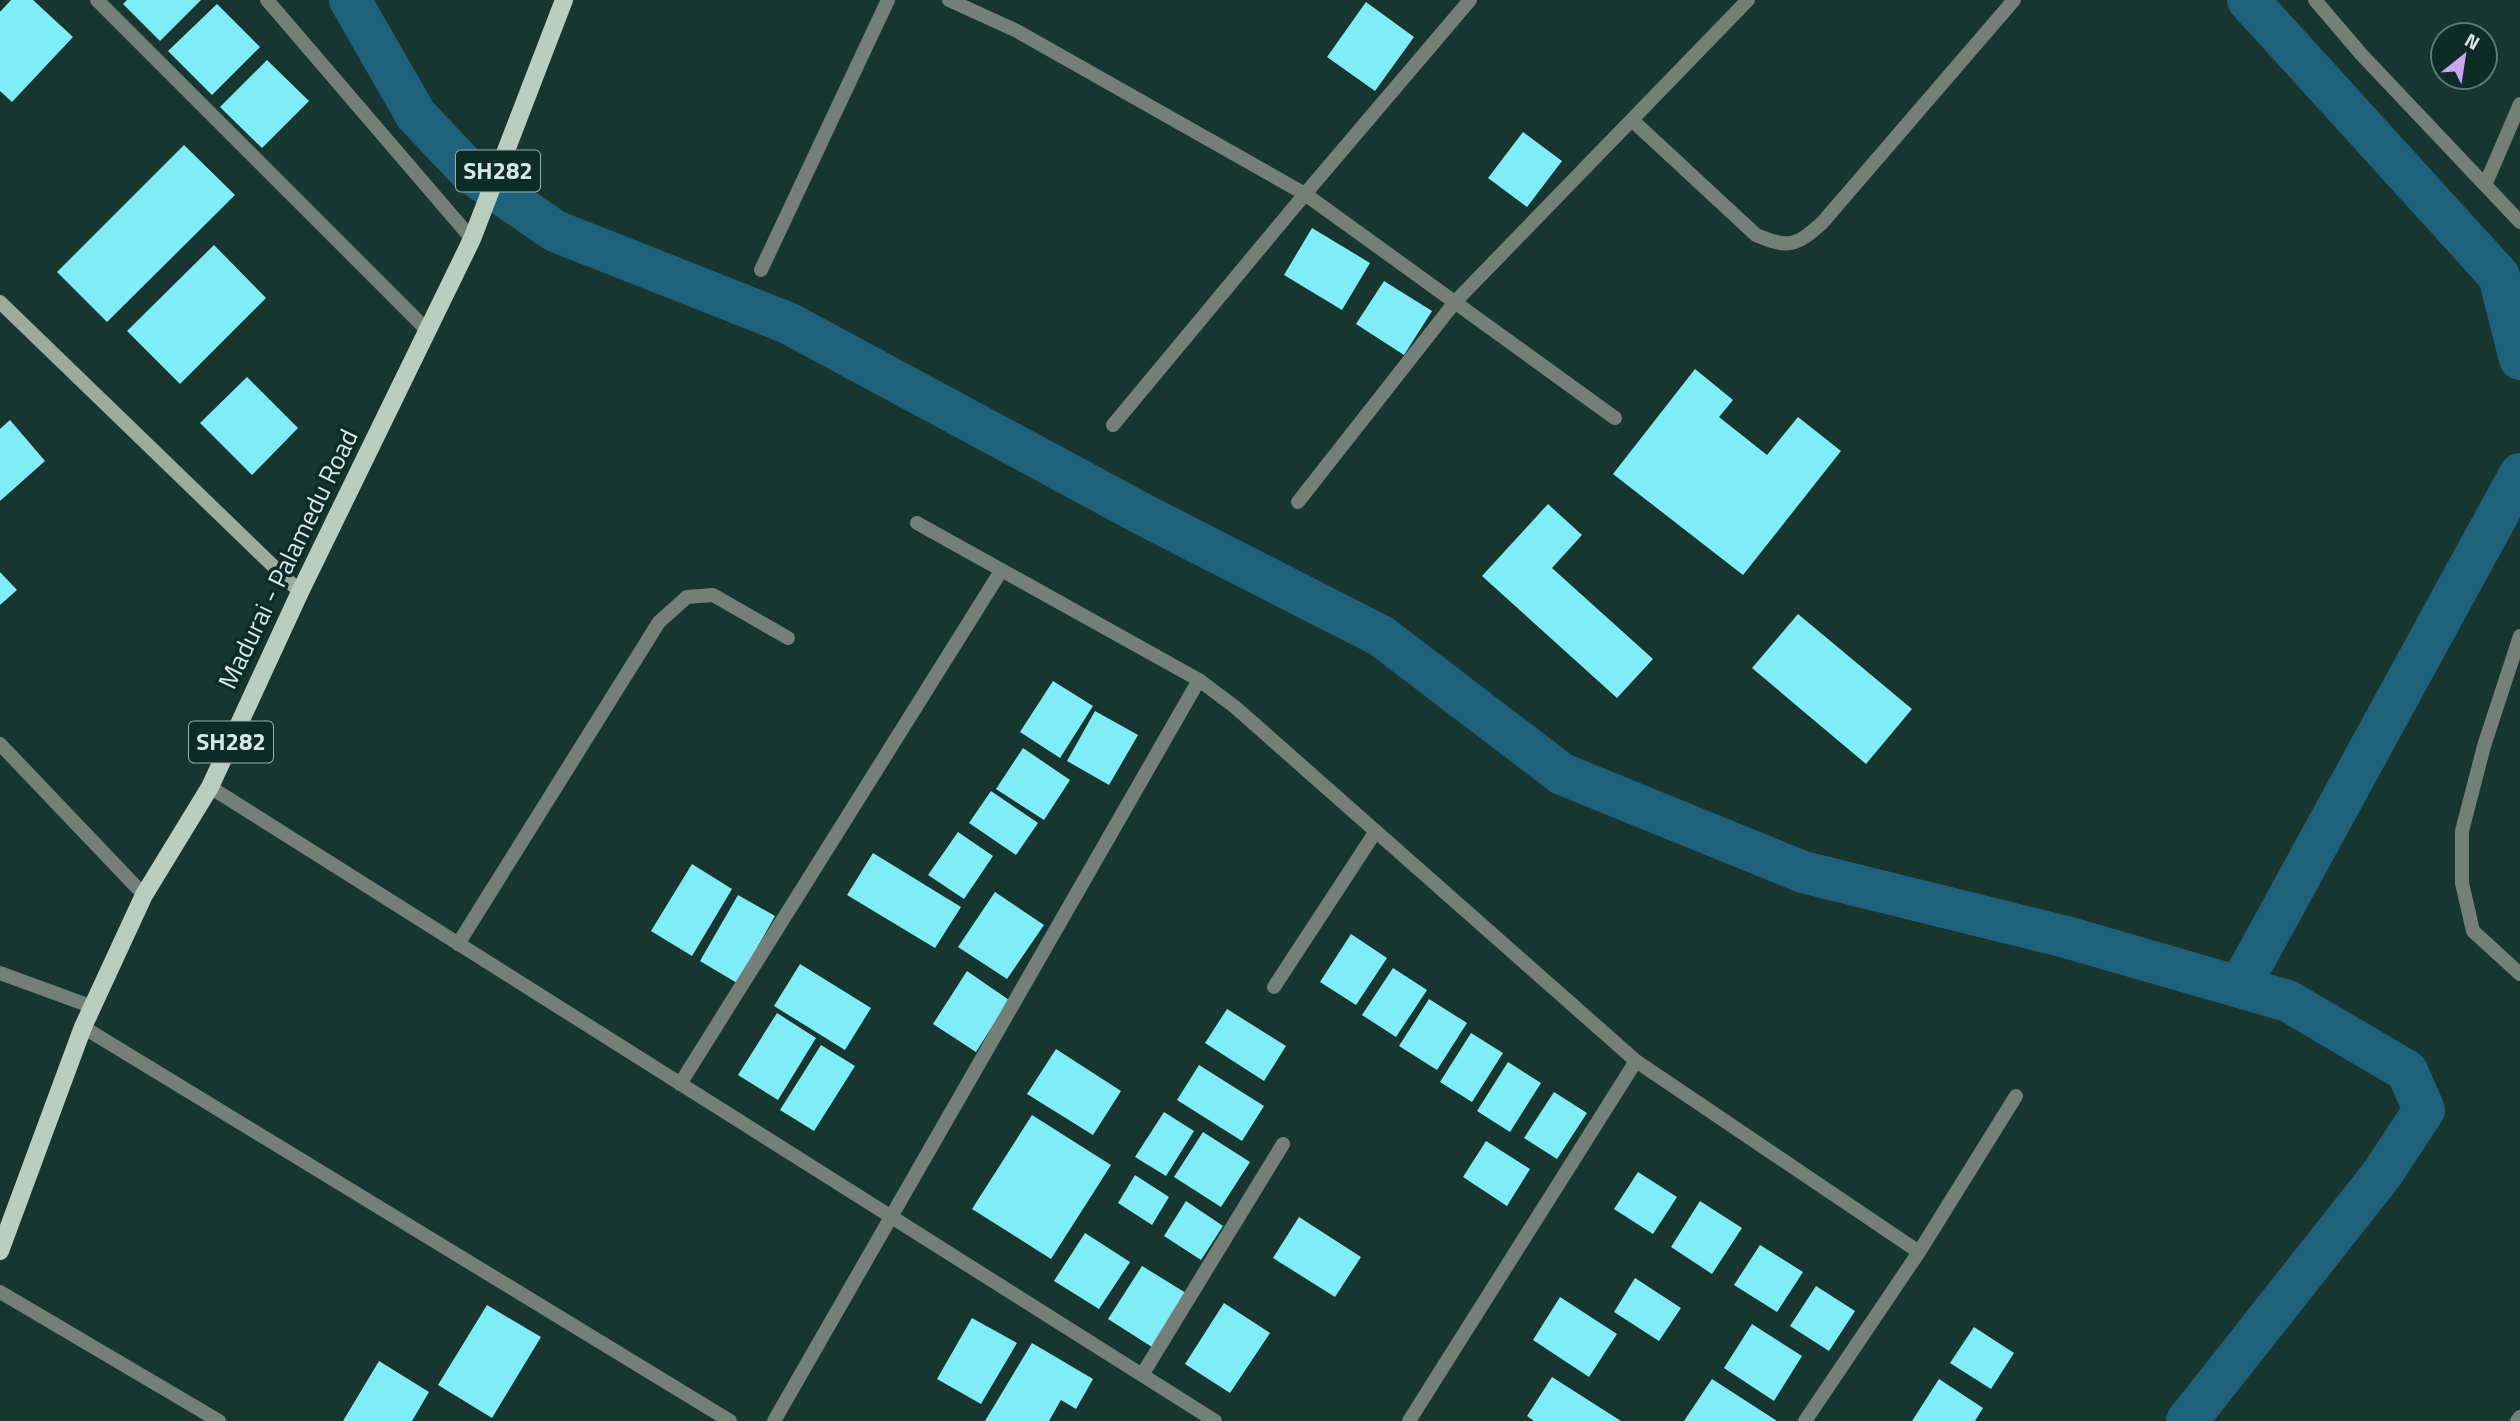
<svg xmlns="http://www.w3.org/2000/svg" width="2520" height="1421" viewBox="0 0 2520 1421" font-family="'Titillium Web',sans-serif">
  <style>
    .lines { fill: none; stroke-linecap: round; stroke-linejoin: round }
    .canal { stroke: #1f607a; stroke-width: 42 }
    .building { fill: #7fedf8 }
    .minor { stroke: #747f77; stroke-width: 14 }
    .secondary { stroke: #9bac9f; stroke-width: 14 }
    .primary { stroke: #b9cebe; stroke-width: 18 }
    .labels { text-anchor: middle; stroke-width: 7; stroke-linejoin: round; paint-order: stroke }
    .shield { fill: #0e2c26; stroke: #9bb0ab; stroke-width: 2 }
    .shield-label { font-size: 24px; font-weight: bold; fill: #d7e8e4 }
    .street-label { font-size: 26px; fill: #d7e8e4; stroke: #0e2c26 }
  </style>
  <rect width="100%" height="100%" fill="#183630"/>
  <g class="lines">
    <!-- canal -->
    <path class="canal" d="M350,0L416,115L471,173L555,231L788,323L1146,516L1381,636L1562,774L1803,872L2066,937L2288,1001L2407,1071L2424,1110L2382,1174L2187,1421
      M2248,0L2499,276L2520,359
      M2240,986L2520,474"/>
  </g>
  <!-- building -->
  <path class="building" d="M11,0H33L73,37L12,102L0,91V12Z
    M127,0H201L160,41L123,4Z
    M1366,2L1414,37L1375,91L1327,57Z
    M217,4L260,47L212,95L168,51Z
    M267,60L309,101L262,148L220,107Z
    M1523,132L1562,161L1527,207L1488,178Z
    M184,145L235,195L107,322L57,272Z
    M1312,228L1370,263L1342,310L1284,275Z
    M214,245L266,298L180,384L127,331Z
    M1384,281L1432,311L1404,355L1356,324Z
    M1695,369L1733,400L1719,417L1767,455L1798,417L1841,451L1743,575L1613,474Z
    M247,377L298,428L252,475L200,423Z
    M10,420L45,461L0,501V429Z
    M1548,504L1582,535L1552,568L1653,659L1617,698L1482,576Z
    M0,572L17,590L0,605Z
    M1798,614L1912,709L1866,764L1752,668Z
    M1053,681L1093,706L1060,758L1020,732Z
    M1095,711L1138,735L1109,785L1067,761Z
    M1023,748L1070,780L1044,820L996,789Z
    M991,791L1038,823L1016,855L969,823Z
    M958,832L993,856L964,899L928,875Z
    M873,853L961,907L935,948L847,895Z
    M692,864L732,889L692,956L651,931Z
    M995,892L1044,925L1007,979L958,947Z
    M738,895L775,916L737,983L700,961Z
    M1351,934L1387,958L1356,1005L1320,982Z
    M800,964L871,1008L845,1050L774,1006Z
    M1393,968L1427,990L1396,1037L1362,1015Z
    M967,971L1009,1000L976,1052L933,1024Z
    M1429,999L1467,1023L1437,1070L1399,1046Z
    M1227,1009L1286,1046L1264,1081L1205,1043Z
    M777,1013L816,1038L778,1100L738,1075Z
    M1471,1033L1503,1053L1472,1102L1440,1082Z
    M821,1045L855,1066L814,1131L780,1110Z
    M1056,1049L1121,1091L1093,1135L1027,1094Z
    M1508,1062L1541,1083L1510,1132L1477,1111Z
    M1199,1065L1264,1106L1242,1141L1177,1100Z
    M1554,1092L1587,1113L1557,1159L1524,1138Z
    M1164,1112L1194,1131L1166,1176L1135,1157Z
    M1032,1115L1111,1165L1051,1259L972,1209Z
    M1203,1132L1250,1162L1221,1207L1174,1177Z
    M1486,1141L1530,1169L1507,1206L1463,1177Z
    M1638,1172L1677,1197L1653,1234L1614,1209Z
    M1135,1175L1169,1197L1152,1225L1118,1203Z
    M1186,1201L1223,1226L1201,1260L1164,1236Z
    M1700,1201L1742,1228L1712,1274L1671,1247Z
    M1299,1217L1361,1257L1335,1297L1273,1258Z
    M1085,1233L1130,1262L1099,1309L1054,1281Z
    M1760,1245L1803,1272L1777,1312L1734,1285Z
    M1142,1266L1186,1293L1152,1347L1108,1319Z
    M1635,1278L1681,1308L1659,1341L1614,1312Z
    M1816,1286L1855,1311L1829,1351L1790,1326Z
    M1560,1297L1617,1334L1589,1377L1533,1340Z
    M1224,1303L1270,1333L1230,1393L1185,1364Z
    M487,1305L541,1337L492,1418L438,1385Z
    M972,1318L1017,1343L981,1404L937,1379Z
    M1752,1324L1802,1356L1774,1401L1724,1368Z
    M1974,1327L2014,1353L1991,1389L1950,1363Z
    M1032,1343L1093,1379L1076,1409L1061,1400L1049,1421H985Z
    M379,1361L429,1392L412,1421H343Z
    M1552,1377L1621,1421H1534L1527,1416Z
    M1712,1379L1777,1421H1684Z
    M1939,1379L1983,1408L1975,1421H1912Z"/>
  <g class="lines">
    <!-- minor -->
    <path class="minor" d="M97,0L428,331
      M267,0L472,239
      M949,0L1017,31L1305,194L1470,0
      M2315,0L2361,54L2520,222
      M1632,120L1756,235C1789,249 1796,246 1822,223L2014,0
      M2486,183L2520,104
      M761,270L888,0
      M1113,425L1305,194L1615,418
      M1298,502L1455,302L1748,0
      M917,523L1199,680L1235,707L1636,1061L1919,1252
      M2520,636L2484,746L2462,831V883L2473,931L2520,974
      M0,744L144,895
      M210,787L1215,1421
      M458,944L659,622L687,597L713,595L788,638
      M0,973L93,1007
      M1274,987L1376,831
      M83,1027L730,1421
      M680,1084L1001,571
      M0,1292L219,1421
      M1142,1375L1283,1144
      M774,1421L1199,680
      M1409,1421L1636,1061
      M1805,1421L1919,1252L2016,1096
      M2517,1421L2520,1417"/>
    <!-- secondary -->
    <path class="secondary" d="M0,302L300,592"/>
    <!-- primary -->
    <path class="primary" d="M0,1251L83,1027L144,895L210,787L300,592L472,239L564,0"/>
  </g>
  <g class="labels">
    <!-- shield labels -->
    <g class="shield">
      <rect x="456" y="150.5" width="84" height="41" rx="5"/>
      <rect x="189" y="721.5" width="84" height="41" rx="5"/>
    </g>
    <g class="shield-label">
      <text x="498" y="179">SH282</text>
      <text x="231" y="750">SH282</text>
    </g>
    <!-- street labels -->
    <g class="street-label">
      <text transform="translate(288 559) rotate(-64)" y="9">Madurai - Palamedu Road</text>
    </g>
  </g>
  <!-- north arrow -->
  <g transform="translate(2464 56) rotate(30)"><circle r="33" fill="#0e2c26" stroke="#5e7772" stroke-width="2"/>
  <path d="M0-5L12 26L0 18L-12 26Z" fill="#c7a6ef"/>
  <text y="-10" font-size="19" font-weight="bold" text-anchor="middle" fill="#d7e8e4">N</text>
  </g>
</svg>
